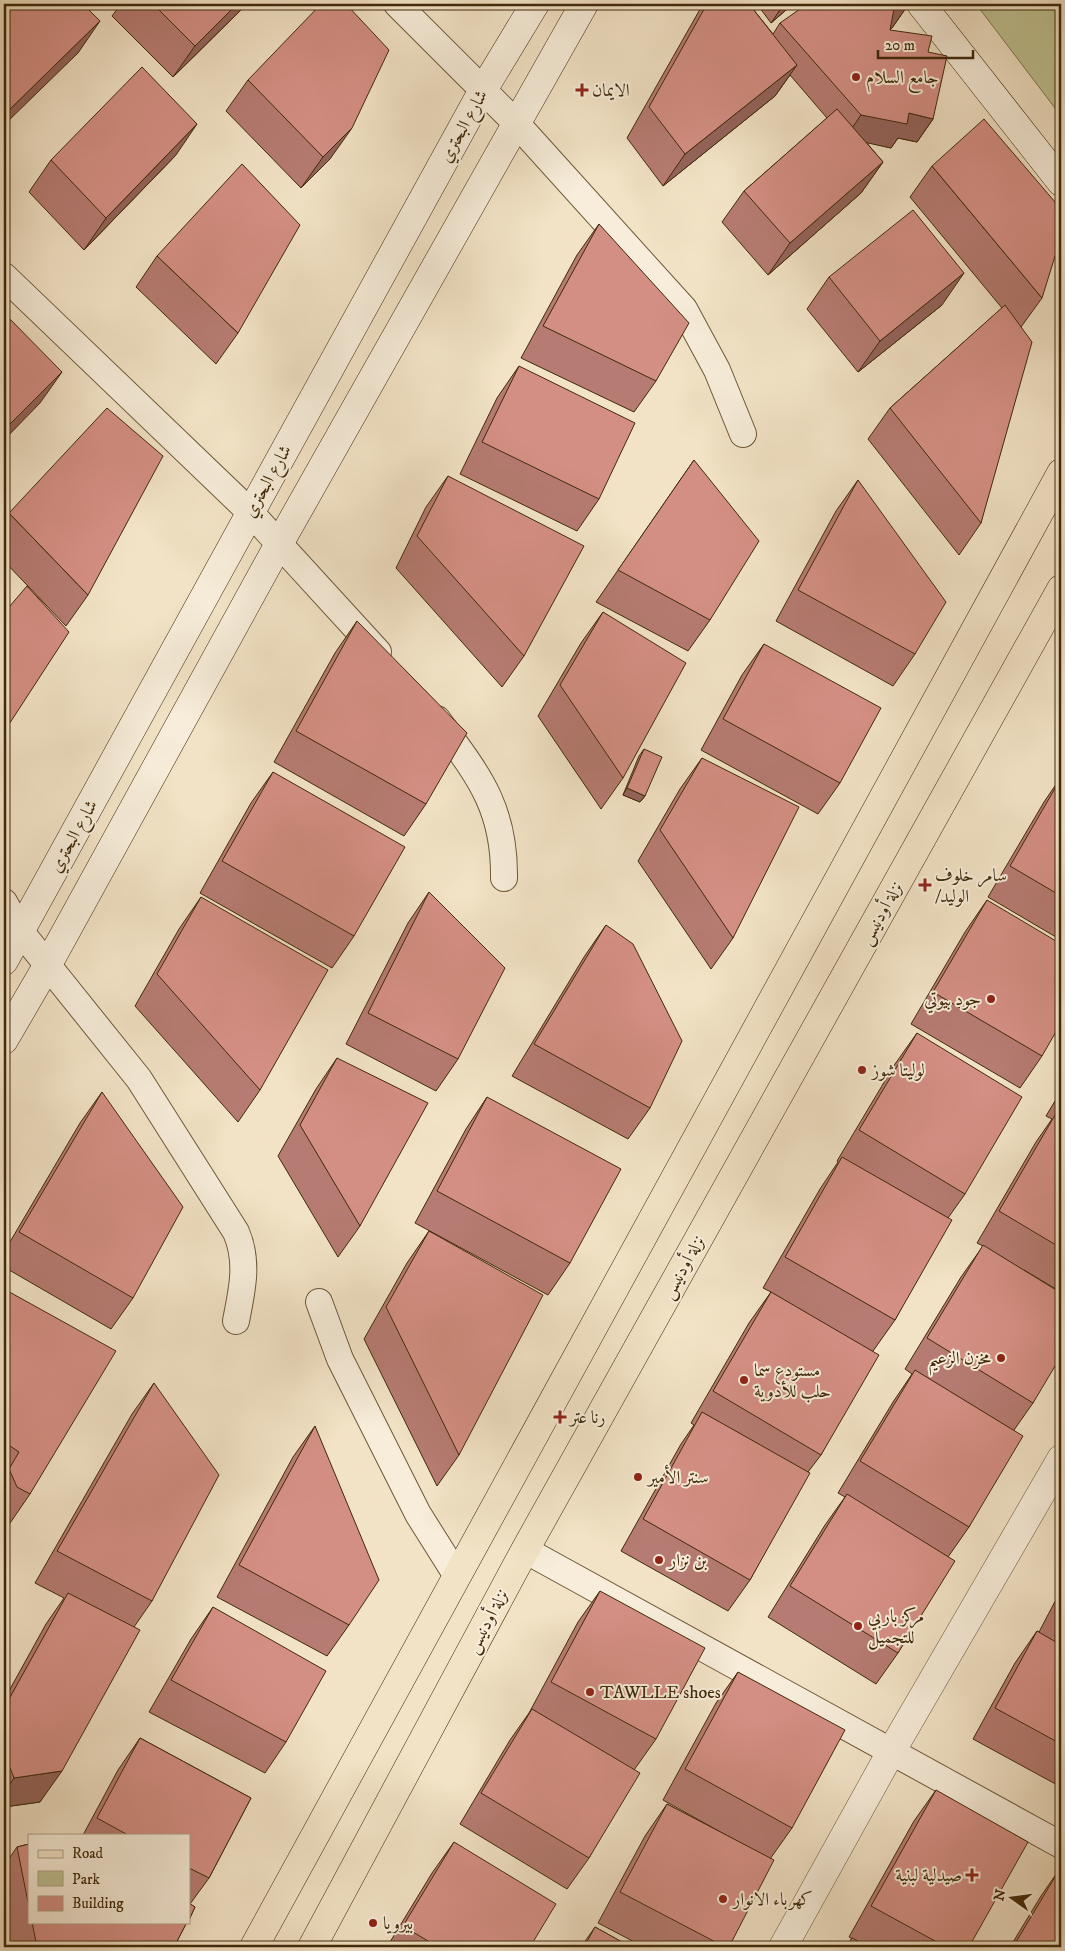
<svg xmlns="http://www.w3.org/2000/svg" width="1065" height="1951" viewBox="0 0 1065 1951" font-family="'IM FELL DW Pica',Amiri,serif">
  <style>
    .green { fill: #bfc292; stroke: #80764e }
    .lines { fill: none; stroke-linecap: round; stroke-linejoin: round }
    .minor-casing { stroke: #6c5838; stroke-width: 28 }
    .tertiary-casing { stroke: #6c5838; stroke-width: 29 }
    .secondary-casing { stroke: #402909; stroke-width: 29 }
    .primary-casing { stroke: #402909; stroke-width: 29 }
    .minor { stroke: #f7edda; stroke-width: 26 }
    .tertiary { stroke: #f7edda; stroke-width: 28 }
    .secondary { stroke: #f7edda; stroke-width: 28 }
    .primary { stroke: #f2e3c6; stroke-width: 28 }
    .wall { fill: #b67b72; stroke: #402909 }
    .shaded-wall { fill: #94645c; stroke: #402909 }
    .building { fill: #d48f84; stroke: #402909 }
    .poi-dot { fill: #8f2418; stroke: #f7edda; stroke-width: 2 }
    .labels { text-anchor: middle; stroke-width: 4; stroke-linejoin: round; paint-order: stroke }
    .poi-label { font-size: 18px; fill: #402909; stroke: #f7edda; text-anchor: start }
    .street-label { font-size: 18px; fill: #402909; stroke: #f7edda }
  </style>
  <rect width="100%" height="100%" fill="#f2e3c6"/>
  <filter id="stains"><feTurbulence type="fractalNoise" baseFrequency=".004" numOctaves="4"/><feColorMatrix values="0 0 0 0 .2 0 0 0 0 .09 0 0 0 0 .02 0 0 0 .5 -.17"/></filter>
  <radialGradient id="worn" r=".72"><stop offset=".6" stop-color="#630" stop-opacity="0"/><stop offset="1" stop-color="#630" stop-opacity=".3"/></radialGradient>
  <!-- green -->
  <path class="green" d="M976,4H1061V116Z"/>
  <g class="lines">
    <defs>
      <path id="minor" d="M397,4L516,123L684,309L717,370L743,434
        M4,276L250,512L378,652
        M437,719C477,774 505,806 504,878
        M4,902L21,932L139,1079L236,1232C249,1262 242,1290 236,1321
        M319,1302L340,1359L418,1514L457,1576
        M525,1550L1061,1845"/>
      <path id="tertiary" d="M783,1947L891,1752L1061,1459"/>
      <path id="secondary" d="M921,4L1061,182
        M4,961L483,90L535,4
        M4,1040L47,966L279,544L584,4"/>
      <path id="primary" d="M254,1947L1061,473
        M312,1947L525,1550L1061,589"/>
    </defs>
    <!-- minor casing -->
    <use href="#minor" class="minor-casing"/>
    <!-- tertiary casing -->
    <use href="#tertiary" class="tertiary-casing"/>
    <!-- secondary casing -->
    <use href="#secondary" class="secondary-casing"/>
    <!-- primary casing -->
    <use href="#primary" class="primary-casing"/>
    <!-- minor -->
    <use href="#minor" class="minor"/>
    <!-- tertiary -->
    <use href="#tertiary" class="tertiary"/>
    <!-- secondary -->
    <use href="#secondary" class="secondary"/>
    <!-- primary -->
    <use href="#primary" class="primary"/>
  </g>
  <!-- wall -->
  <path class="wall" d="M121,4H247L173,77L112,16Z
    M703,4H749L773,34L780,23L908,5L892,28L890,29V30L928,52L933,119L917,142L898,138L891,148L866,142L883,162L861,193L768,275L722,222L744,191L827,118L790,75L775,96L663,186L627,138Z
    M757,4H793L771,23Z
    M248,80L330,159L301,188L226,111Z
    M176,155L84,250L29,192L51,160Z
    M932,166L1042,298L1021,327L981,523L959,555L868,439L890,408L1002,308L910,197Z
    M599,224L656,381L634,412L521,358L577,255Z
    M157,256L238,333L216,364L136,287Z
    M829,277L942,305L858,372L807,309Z
    M519,366L599,499L577,531L460,474L497,398Z
    M694,460L710,620L688,651L596,602Z
    M448,476L524,656L502,687L396,568L426,507Z
    M858,480L915,654L893,686L776,621L836,511Z
    M9,513L88,595L66,626L4,561V520Z
    M603,612L623,778L601,809L538,716L581,643Z
    M357,621L426,804L404,836L274,762L335,653Z
    M764,644L840,783L818,814L701,750L742,675Z
    M644,749L645,796L640,802L623,795L639,756Z
    M702,758L733,938L711,969L638,861L680,789Z
    M1061,765V774L1057,772Z
    M273,772L354,936L332,968L200,893L251,803Z
    M1061,777V940L988,897L1044,802Z
    M429,892L458,1059L436,1091L346,1044L408,923Z
    M201,897L260,1090L238,1122L135,1006L179,929Z
    M987,900L1042,1056L1020,1088L911,1024L965,932Z
    M606,925L650,1108L628,1139L512,1076L584,957Z
    M917,1033L965,1194L948,1218L895,1320L873,1351L821,1455L808,1472L750,1580L728,1611L621,1551L681,1444L694,1425L691,1423L749,1323L771,1292L763,1288L820,1189L838,1162L837,1161L895,1064Z
    M337,1058L360,1226L338,1257L278,1156L316,1089Z
    M1061,1091V1292L1024,1270L1033,1403L1014,1430L969,1527L948,1557L898,1653L876,1684L768,1617L825,1525L845,1497L838,1493L893,1402L912,1374L905,1369L961,1277L983,1246L977,1243L1036,1142L1052,1119L1046,1116Z
    M102,1092L133,1298L111,1329L4,1267V1252L80,1123Z
    M487,1097L570,1263L548,1295L415,1223L466,1129Z
    M429,1231L459,1455L437,1486L364,1339L407,1263Z
    M4,1289L30,1494L8,1526L4,1523Z
    M154,1383L152,1601L134,1627L40,1802L4,1807V1700L46,1624L64,1598L35,1583L132,1414Z
    M315,1426L349,1625L327,1656L217,1597L293,1457Z
    M1061,1590V1787L973,1739L1015,1663L1037,1631L1039,1632Z
    M600,1591L656,1739L634,1770L589,1858L567,1889L460,1824L510,1740L529,1713L578,1622Z
    M213,1607L286,1742L265,1773L149,1712L191,1639Z
    M738,1672L792,1828L770,1859L729,1947H644L598,1923L645,1836L667,1804L753,1850L663,1800L716,1703Z
    M140,1738L251,1798L209,1878L190,1904L195,1907L189,1920V1835H83L118,1770Z
    M936,1790L969,1947H846L852,1938L860,1943L849,1937L914,1821Z
    M454,1842L530,1947H387L432,1873Z
    M29,1844V1922H187L174,1947H9L4,1923V1866L17,1847Z
    M1061,1867V1947H1010L1041,1896Z
    M595,1927L631,1947H581Z"/>
  <!-- shaded-wall -->
  <path class="shaded-wall" d="M237,4H247L173,77L195,46Z
    M784,4H793L771,23Z
    M908,5L892,28L877,32L894,9Z
    M100,21L78,53L4,125V117L6,113Z
    M797,65L775,96L663,186L685,154Z
    M909,113L933,119L917,142L898,138L891,148L845,138L861,115Z
    M197,124L176,155L84,250L106,218Z
    M352,128L330,159L301,188L323,157Z
    M883,162L861,193L768,275L790,243Z
    M964,273L942,305L858,372L880,341Z
    M62,372L40,403L4,440V430Z
    M627,788L645,796L640,802L623,795Z
    M62,1771L40,1802L4,1807V1793L14,1778Z"/>
  <!-- building -->
  <path class="building" d="M9,4H83L100,21L6,113L4,111V8Z
    M153,4H237L195,46Z
    M321,4H346L389,50L352,128L323,157L248,80Z
    M707,4H749L797,65L685,154L649,107Z
    M807,4H907L908,5L894,9L890,30L932,36L928,52L947,56L933,119L909,113L907,124L861,115L780,23Z
    M142,67L197,124L106,218L51,160Z
    M837,109L883,162L790,243L744,191Z
    M984,119L1061,209V237L1042,298L932,166Z
    M242,164L300,225L238,333L157,256Z
    M913,210L964,273L880,341L829,277Z
    M599,224L689,323L656,381L543,326Z
    M1005,305L1032,342L981,523L890,408Z
    M5,314L62,372L4,430V316Z
    M519,366L635,423L599,499L482,442Z
    M107,408L163,456L88,595L9,513Z
    M694,460L759,541L710,620L618,570Z
    M448,476L584,546L524,656L417,536Z
    M858,480L946,602L915,654L798,590Z
    M27,586L69,632L4,732V613Z
    M603,612L686,663L623,778L560,685Z
    M357,621L467,733L426,804L296,731Z
    M764,644L881,708L840,783L723,719Z
    M644,749L662,757L645,796L627,788Z
    M702,758L799,807L733,938L660,830Z
    M273,772L405,847L354,936L222,861Z
    M1061,778V896L1010,866Z
    M429,892L505,968L458,1059L368,1013Z
    M201,897L328,970L260,1090L157,974Z
    M987,900L1061,944V1023L1042,1056L933,992Z
    M606,925L633,944L682,1041L650,1108L534,1044Z
    M917,1033L1022,1097L965,1194L859,1130Z
    M337,1058L428,1103L360,1226L300,1125Z
    M102,1092L183,1207L133,1298L19,1232Z
    M487,1097L621,1169L570,1263L437,1191Z
    M1058,1110L1061,1112V1248L999,1211Z
    M842,1157L952,1220L895,1320L785,1257Z
    M429,1231L543,1295L459,1455L386,1307Z
    M983,1245L1061,1293V1356L1033,1403L927,1338Z
    M4,1289L116,1351L30,1494L17,1487L9,1469L19,1452L4,1442Z
    M771,1292L879,1355L821,1455L713,1391Z
    M915,1370L1023,1436L969,1527L860,1461Z
    M154,1383L219,1475L152,1601L57,1551Z
    M702,1412L810,1473L750,1580L643,1519Z
    M315,1426L379,1580L349,1625L239,1565Z
    M847,1494L955,1561L898,1653L790,1586Z
    M600,1591L705,1648L656,1739L551,1682Z
    M68,1593L140,1630L62,1771L14,1778L4,1753V1708Z
    M213,1607L326,1671L286,1742L171,1680Z
    M1037,1631L1061,1645V1744L995,1708Z
    M738,1672L845,1730L792,1828L685,1769Z
    M532,1709L640,1773L589,1858L481,1793Z
    M140,1738L251,1798L209,1878L189,1868V1835H128L97,1818Z
    M936,1790L1028,1842L969,1947H946L871,1906Z
    M667,1804L774,1860L729,1947H725L620,1892Z
    M454,1842L556,1904L530,1947H438L403,1926Z
    M29,1844V1907L17,1847Z
    M1061,1867V1947H1013Z
    M189,1903L195,1907L189,1920Z
    M32,1922H187L174,1947H37Z
    M595,1927L631,1947H584Z
    M852,1938L869,1947H847Z"/>
  <!-- markers -->
  <g class="poi-dot">
    <circle cx="856" cy="77" r="5"/>
    <path d="M579.5 82.5h5v5h5v5h-5v5h-5v-5h-5v-5h5z"/>
    <path d="M922.5 877.5h5v5h5v5h-5v5h-5v-5h-5v-5h5z"/>
    <circle cx="991" cy="999" r="5"/>
    <circle cx="862" cy="1070" r="5"/>
    <circle cx="1001" cy="1358" r="5"/>
    <circle cx="744" cy="1380" r="5"/>
    <path d="M557.5 1409.5h5v5h5v5h-5v5h-5v-5h-5v-5h5z"/>
    <circle cx="638" cy="1477" r="5"/>
    <circle cx="659" cy="1560" r="5"/>
    <circle cx="858" cy="1626" r="5"/>
    <circle cx="590" cy="1692" r="5"/>
    <path d="M969.5 1867.5h5v5h5v5h-5v5h-5v-5h-5v-5h5z"/>
    <circle cx="723" cy="1899" r="5"/>
    <circle cx="373" cy="1923" r="5"/>
  </g>
  <g class="labels">
    <!-- poi labels -->
    <g class="poi-label">
      <text x="866" y="83">جامع السلام</text>
      <text x="592" y="96">الايمان</text>
      <text x="935" y="881">سامر خلوف<tspan x="935" dy="21">/الوليد</tspan></text>
      <text x="981" y="1005" text-anchor="end">جود بيوتي</text>
      <text x="872" y="1076">لوليتا شوز</text>
      <text x="991" y="1364" text-anchor="end">مخزن الزعيم</text>
      <text x="754" y="1376">مستودع سما<tspan x="754" dy="21">حلب للأدوية</tspan></text>
      <text x="570" y="1423">رنا عتر</text>
      <text x="648" y="1483">سنتر الأمير</text>
      <text x="669" y="1566">بن نزار</text>
      <text x="868" y="1622">مركز باربي<tspan x="868" dy="21">للتجميل</tspan></text>
      <text x="600" y="1698">TAWLLE shoes</text>
      <text x="962" y="1881" text-anchor="end">صيدلية لبنية</text>
      <text x="733" y="1905">كهرباء الانوار</text>
      <text x="383" y="1929">بيرويا</text>
    </g>
    <!-- street labels -->
    <g class="street-label">
      <text transform="translate(463 126) rotate(-61)" y="6">شارع البحتري</text>
      <text transform="translate(267 481) rotate(-61)" y="6">شارع البحتري</text>
      <text transform="translate(73 836) rotate(-61)" y="6">شارع البحتري</text>
      <text transform="translate(881 913) rotate(-61)" y="6">نزلة أودنيس</text>
      <text transform="translate(683 1267) rotate(-61)" y="6">نزلة أودنيس</text>
      <text transform="translate(487 1621) rotate(-62)" y="6">نزلة أودنيس</text>
    </g>
  </g>
  <!-- margin -->
  <rect width="1065" height="1951" fill="none" stroke="#f2e3c6" stroke-width="20"/>
  <rect x="5" y="5" width="1055" height="1941" fill="none" stroke="#402909" stroke-width="2.5"/>
  <rect x="10" y="10" width="1045" height="1931" fill="none" stroke="#402909"/>
  <!-- legend -->
  <rect x="28" y="1834" width="162" height="90" fill="#f7edda" stroke="#ae9f86"/>
  <rect x="38" y="1850" width="25" height="8" fill="#f2e3c6" stroke="#ae9f86"/>
  <text x="72" y="1858" font-size="15" fill="#402909">Road</text>
  <rect x="38" y="1871" width="25" height="15" fill="#bfc292" stroke="#ae9f86"/>
  <text x="72" y="1884" font-size="15" fill="#402909">Park</text>
  <rect x="38" y="1896" width="25" height="15" fill="#d48f84" stroke="#ae9f86"/>
  <text x="72" y="1908" font-size="15" fill="#402909">Building</text>
  <!-- north arrow -->
  <g transform="translate(1012 1898) rotate(284)" stroke="#f7edda" stroke-width="4" paint-order="stroke">
  <path d="M0-4L9 19L0 12L-9 19Z" fill="#402909"/>
  <text y="-8" font-size="14" font-weight="bold" text-anchor="middle" fill="#402909">N</text>
  </g>
  <!-- scale -->
  <path d="M878 50v8h95v-8" fill="none" stroke="#402909" stroke-width="2.5"/>
  <text x="885" y="50" font-size="15" fill="#402909" stroke="#f7edda" stroke-width="4" paint-order="stroke">20 m</text>
  <rect width="100%" height="100%" filter="url(#stains)"/>
  <rect width="100%" height="100%" fill="url(#worn)"/>
</svg>
